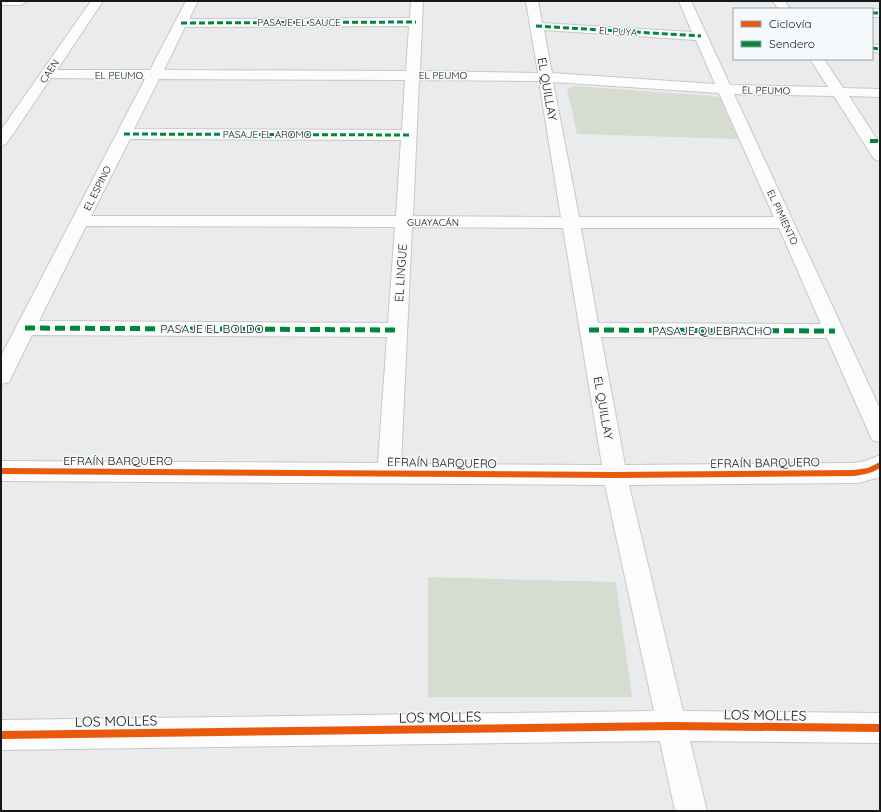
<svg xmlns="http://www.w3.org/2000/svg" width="881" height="812" viewBox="0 0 881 812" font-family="Quicksand,sans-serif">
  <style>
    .green { fill: #d6dcd0 }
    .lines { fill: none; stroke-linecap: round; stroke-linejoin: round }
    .minor-casing { stroke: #c7c8ca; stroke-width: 2 }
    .minor { fill: #fcfcfc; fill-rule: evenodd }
    .quiet-far2 { stroke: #00873e; stroke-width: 3; stroke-dasharray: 6 3; stroke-linecap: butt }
    .quiet-far1 { stroke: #00873e; stroke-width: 4; stroke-dasharray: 8 4; stroke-linecap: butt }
    .quiet { stroke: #00873e; stroke-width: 5; stroke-dasharray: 10 5; stroke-linecap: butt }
    .cycleway-casing { stroke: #f6f9fb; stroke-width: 2 }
    .cycleway { fill: #e8590c; fill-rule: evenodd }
    .labels { text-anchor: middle; stroke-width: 3; stroke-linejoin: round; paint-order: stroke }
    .far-street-label { font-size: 10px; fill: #171819; stroke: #f6f9fb }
    .street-label { font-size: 12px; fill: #171819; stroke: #f6f9fb }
    .near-street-label { font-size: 14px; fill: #171819; stroke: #f6f9fb }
  </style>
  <rect width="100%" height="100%" fill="#eaebed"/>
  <!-- green -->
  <path class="green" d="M575,86L712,96L720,98L738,139L577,134L567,89Z
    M428,577L616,582L632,697H428Z"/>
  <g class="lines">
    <defs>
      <path id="minor" d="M1,1H27L21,5H1Z
        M91,1H103L57,70H150L186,1H198L189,19L410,18L411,1H423L420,71L538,73L526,1H538L542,23L692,32L679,1H691L730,85L828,87L810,59H824L843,88L880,89V97L849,96L880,144V161L874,159L834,96L734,94L880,409V442L872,440L869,433L827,338L601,337L625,465L854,463L866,461L880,455V477L858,483L629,485L683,711L880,713V743L690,741L707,811H675L660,741L1,750V720L654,711L605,485L1,481V461L378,463L387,337L32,335L9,382L1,384V356L145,79L51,78L6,144L1,146V130ZM409,26L406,71L164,70L185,27ZM544,30L696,40L715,84L552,73ZM159,79L405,80L402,130L134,129ZM419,80L539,81L561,217L413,216ZM553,82L719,93L774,217H579ZM130,139L401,140L396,216H91ZM86,226L395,227L388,323L39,321ZM412,227L563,228L602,465L401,464ZM581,228H779L821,324L598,323Z
        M773,1H785L790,9H778Z
        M872,9H880V17H872Z
        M872,44L880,45V53L872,52Z"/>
    </defs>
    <!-- minor casing -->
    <use href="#minor" class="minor-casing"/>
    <!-- minor -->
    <use href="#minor" class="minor"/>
    <!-- quiet-far2 -->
    <path class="quiet-far2" d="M872,13H880
      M181,23L416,22
      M536,26L701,36
      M872,48L880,49
      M124,134L409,135"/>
    <!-- quiet-far1 -->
    <path class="quiet-far1" d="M870,141H880"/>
    <!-- quiet -->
    <path class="quiet" d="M25,328L398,330
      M589,330L835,331"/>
    <defs>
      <path id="cycleway" d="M880,462V468C872,473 863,475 854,476L615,478L1,474V468L615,472L854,470L868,468Z
        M673,722L880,724V732L673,730L1,739V731Z"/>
    </defs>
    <!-- cycleway casing -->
    <use href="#cycleway" class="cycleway-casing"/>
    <!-- cycleway -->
    <use href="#cycleway" class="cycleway"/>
  </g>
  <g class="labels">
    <!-- far-street labels -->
    <g class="far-street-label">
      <text x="299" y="26">PASAJE EL SAUCE</text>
      <text transform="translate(618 31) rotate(3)" y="4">EL PUYA</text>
      <text transform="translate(49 71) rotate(-56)" y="4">CAEN</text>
      <text x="119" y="79">EL PEUMO</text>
      <text x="443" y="79">EL PEUMO</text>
      <text transform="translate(766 90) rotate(1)" y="4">EL PEUMO</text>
      <text x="267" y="138">PASAJE EL AROMO</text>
      <text transform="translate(97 188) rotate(-63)" y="4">EL ESPINO</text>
      <text transform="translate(783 217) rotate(65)" y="4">EL PIMIENTO</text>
      <text x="433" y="226">GUAYACÁN</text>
    </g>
    <!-- street labels -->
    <g class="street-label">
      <text transform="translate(547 89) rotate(80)" y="4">EL QUILLAY</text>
      <text transform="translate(401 273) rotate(-86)" y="4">EL LINGUE</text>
      <text x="212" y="333">PASAJE EL BOLDO</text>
      <text x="712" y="335">PASAJE QUEBRACHO</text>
      <text transform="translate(603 408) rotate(80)" y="4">EL QUILLAY</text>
      <text x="118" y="465">EFRAÍN BARQUERO</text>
      <text transform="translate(442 463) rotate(1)" y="4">EFRAÍN BARQUERO</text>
      <text transform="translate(765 463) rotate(-1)" y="4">EFRAÍN BARQUERO</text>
    </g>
    <!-- near-street labels -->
    <g class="near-street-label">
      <text transform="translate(765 715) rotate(1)" y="5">LOS MOLLES</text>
      <text transform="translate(440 717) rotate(-1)" y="5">LOS MOLLES</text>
      <text transform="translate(116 721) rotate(-1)" y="5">LOS MOLLES</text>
    </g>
  </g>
  <!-- border -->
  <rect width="881" height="812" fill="none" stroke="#171819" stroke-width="4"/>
  <!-- legend -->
  <rect x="733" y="8" width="140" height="52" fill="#f6f9fb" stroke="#9d9fa1"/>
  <rect x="741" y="21" width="20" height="6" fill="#e8590c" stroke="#9d9fa1"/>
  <text x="769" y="28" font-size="12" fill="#171819">Ciclovía</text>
  <rect x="741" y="41" width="20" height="6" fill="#00873e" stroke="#9d9fa1"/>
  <text x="769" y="48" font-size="12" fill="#171819">Sendero</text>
</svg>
